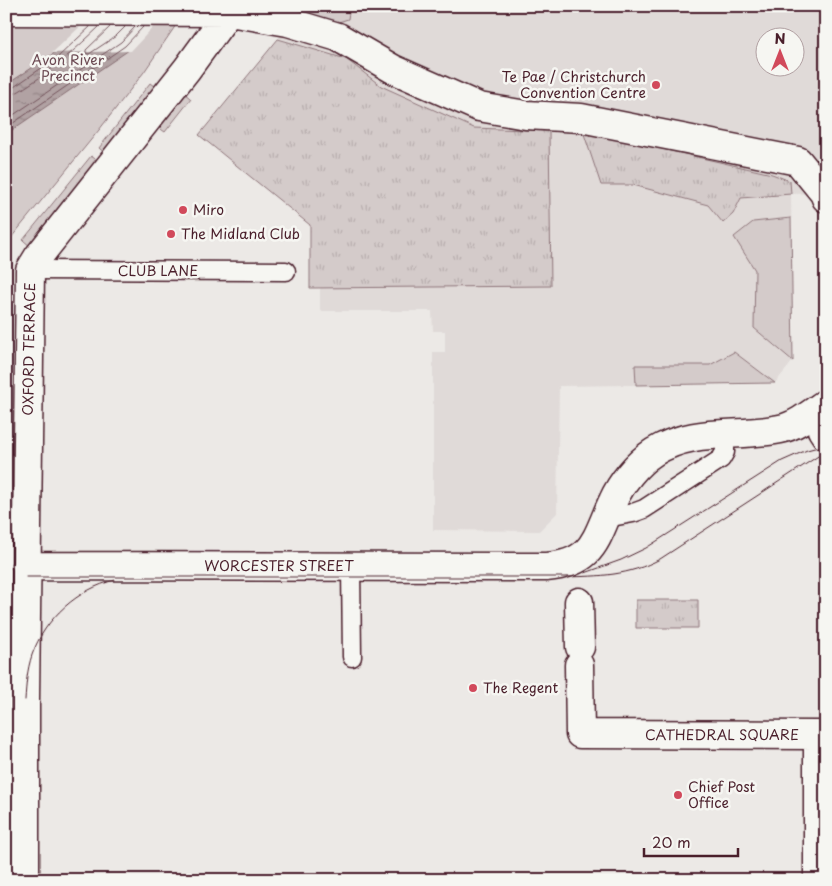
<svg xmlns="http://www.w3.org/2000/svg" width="832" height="886" viewBox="0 0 832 886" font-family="'Playpen Sans',sans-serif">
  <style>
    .built { fill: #e0dad8; fill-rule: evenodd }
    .grass { fill: url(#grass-tufts); stroke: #8f757a }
    .green { fill: #d4cbca; stroke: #8f757a }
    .water { fill: url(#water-ripples); stroke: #886e73 }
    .pier { fill: #ece9e6 }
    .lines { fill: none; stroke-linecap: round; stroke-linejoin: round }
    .shore { stroke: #73535b; stroke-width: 1 }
    .lane-casing { stroke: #4a1f2b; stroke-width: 21 }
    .street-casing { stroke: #4a1f2b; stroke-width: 31 }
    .lane { stroke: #f6f6f2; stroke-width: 18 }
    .street { stroke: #f6f6f2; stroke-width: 28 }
    .tram { stroke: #4a1f2b; stroke-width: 1 }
    .poi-dot { fill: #d1495b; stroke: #f6f6f2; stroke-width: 2 }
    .labels { text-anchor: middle; stroke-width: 5; stroke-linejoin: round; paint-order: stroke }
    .park-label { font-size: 14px; fill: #6c4a53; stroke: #f6f6f2 }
    .poi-label { font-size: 14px; fill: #4a1f2b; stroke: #f6f6f2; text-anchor: start }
    .street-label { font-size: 14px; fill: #4a1f2b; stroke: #f6f6f2 }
  </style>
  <defs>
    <pattern id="grass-tufts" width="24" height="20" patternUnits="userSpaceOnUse" patternTransform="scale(1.25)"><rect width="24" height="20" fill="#d4cbca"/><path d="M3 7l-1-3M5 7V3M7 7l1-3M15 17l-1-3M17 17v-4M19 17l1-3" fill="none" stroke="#b8aeae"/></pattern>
    <pattern id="water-ripples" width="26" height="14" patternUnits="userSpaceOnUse" patternTransform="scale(1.25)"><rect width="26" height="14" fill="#b1a2a3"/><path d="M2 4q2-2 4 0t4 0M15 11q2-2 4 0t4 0" fill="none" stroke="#928385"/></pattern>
  </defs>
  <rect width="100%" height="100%" fill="#ece9e6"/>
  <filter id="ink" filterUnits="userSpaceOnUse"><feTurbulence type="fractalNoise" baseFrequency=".02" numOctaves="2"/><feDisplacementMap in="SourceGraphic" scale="10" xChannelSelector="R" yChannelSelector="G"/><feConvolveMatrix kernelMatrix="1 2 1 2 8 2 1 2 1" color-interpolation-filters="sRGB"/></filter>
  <g filter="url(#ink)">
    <!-- built -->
    <path class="built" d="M335,6H826V193L791,194L793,361L775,383L559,386L557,513L539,531L433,530V352H445V331H433L432,311H320V288H310V225L199,135L256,67L278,39L288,22L329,19ZM764,38H794V68H764Z"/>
    <!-- grass -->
    <path class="grass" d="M278,39L346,59L381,86L474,128L549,131L551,286L310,288V225L199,135Z
      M583,131L772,174L790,181L791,194L741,198L733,214L723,223L708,205L633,185H601Z
      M636,600H698V628H636Z"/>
    <!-- green -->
    <path class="green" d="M6,6H189L144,72L99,130L6,244Z
      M306,6H350L348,19L329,25C320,20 310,16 306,6Z
      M150,83L159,90L107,155L99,148Z
      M182,91L191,99L165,132L155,125Z
      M91,156L101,163L32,248L23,240Z
      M791,218L793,361L754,328L755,270L734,237L753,222Z
      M734,352L775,383L636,385L635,365H710Z"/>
    <!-- water -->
    <path class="water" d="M129,50L6,134V85L56,52Z"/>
    <!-- pier -->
    <path class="pier" d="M102,6L171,8L131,51L52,53Z"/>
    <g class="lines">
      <!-- shore -->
      <path class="shore" d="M111,26L86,50V53L89,54L116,36L125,27
        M6,89H11L59,56L91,26
        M6,96C14,95 21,90 27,86C54,69 77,48 100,26
        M6,120L121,42L135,27
        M6,128L125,46L143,27"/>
      <defs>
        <path id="lane" d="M30,270L286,271
          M606,518L633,513L644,509L721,459L725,452V433
          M351,567L352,657"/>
        <path id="street" d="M6,11L229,12L288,22L338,37L393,69L479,107L526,115L581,118L798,161L824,193L826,198
          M822,430L826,436
          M26,566L546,567C595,563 595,539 613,501C621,483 637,463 654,452C693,427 737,438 780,429C796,426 812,413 826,403
          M579,602L580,647
          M579,665L580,734L818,735V880
          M25,880V700L30,270L38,257L187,69L233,6"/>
      </defs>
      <!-- lane casing -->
      <use href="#lane" class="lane-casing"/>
      <!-- street casing -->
      <use href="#street" class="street-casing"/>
      <!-- lane -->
      <use href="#lane" class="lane"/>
      <!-- street -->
      <use href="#street" class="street"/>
      <!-- tram -->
      <path class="tram" d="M585,573L621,560L646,548L782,461L807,450L826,445
        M26,577H565C601,576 628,576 660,559L826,451
        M25,700C26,685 27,670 32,655C45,618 78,589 115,580"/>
    </g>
  </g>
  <!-- markers -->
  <g class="poi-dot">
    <circle cx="656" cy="85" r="5"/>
    <circle cx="183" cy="210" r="5"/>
    <circle cx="171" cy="234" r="5"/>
    <circle cx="473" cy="688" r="5"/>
    <circle cx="678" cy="795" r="5"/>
  </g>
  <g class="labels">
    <!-- park labels -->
    <g class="park-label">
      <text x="68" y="65">Avon River<tspan x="68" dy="16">Precinct</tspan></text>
    </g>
    <!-- poi labels -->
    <g class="poi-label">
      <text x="646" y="82" text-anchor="end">Te Pae / Christchurch<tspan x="646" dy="16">Convention Centre</tspan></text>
      <text x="193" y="215">Miro</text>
      <text x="181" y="239">The Midland Club</text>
      <text x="483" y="693">The Regent</text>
      <text x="688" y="792">Chief Post<tspan x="688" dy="16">Office</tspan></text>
    </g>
    <!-- street labels -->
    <g class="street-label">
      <text x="158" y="276">CLUB LANE</text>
      <text transform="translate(29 349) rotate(-89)" y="5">OXFORD TERRACE</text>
      <text x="279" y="571">WORCESTER STREET</text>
      <text x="722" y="740">CATHEDRAL SQUARE</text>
    </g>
  </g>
  <!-- margin -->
  <rect width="832" height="886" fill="none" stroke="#f6f6f2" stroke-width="25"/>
  <rect x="12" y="12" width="807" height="861" fill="none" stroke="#4a1f2b" stroke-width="2" filter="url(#ink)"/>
  <!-- north arrow -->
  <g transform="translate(780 52)"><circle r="24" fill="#f6f6f2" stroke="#b1a0a2"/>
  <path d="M0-4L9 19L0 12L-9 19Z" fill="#d1495b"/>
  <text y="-8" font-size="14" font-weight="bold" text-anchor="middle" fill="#4a1f2b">N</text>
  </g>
  <!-- scale -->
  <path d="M644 848v8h94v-8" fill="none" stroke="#4a1f2b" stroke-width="2.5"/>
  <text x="652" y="848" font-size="15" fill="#4a1f2b" stroke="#f6f6f2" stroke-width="4" paint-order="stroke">20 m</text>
</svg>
